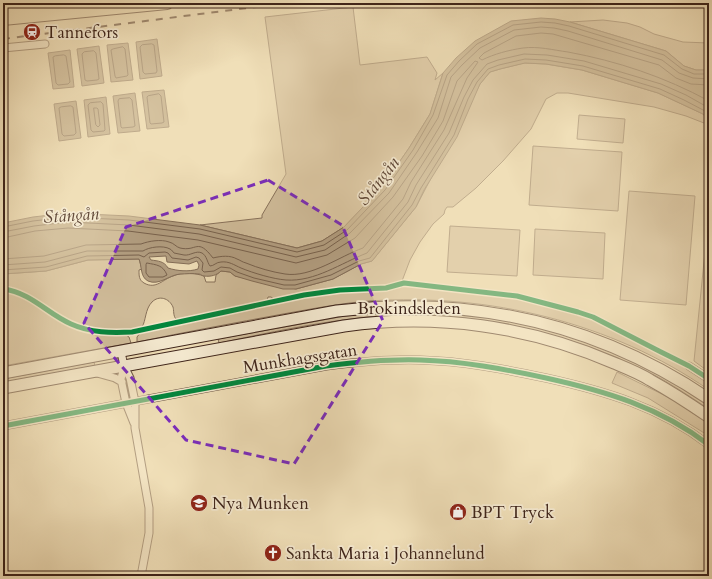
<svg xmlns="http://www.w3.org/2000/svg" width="712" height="579" viewBox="0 0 712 579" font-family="Cardo,serif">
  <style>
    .green { fill: #d2bf9d; stroke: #88725c }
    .water { fill: #b39f82; stroke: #846e58; fill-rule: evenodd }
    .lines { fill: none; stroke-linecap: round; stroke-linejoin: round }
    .shore { stroke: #78624e; stroke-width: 1 }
    .minor-casing { stroke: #6a5342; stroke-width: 9 }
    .secondary-casing { stroke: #3e241a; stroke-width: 13 }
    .primary-casing { stroke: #3e241a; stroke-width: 14 }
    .minor { stroke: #f5ead1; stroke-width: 7 }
    .secondary { stroke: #f5ead1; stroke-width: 11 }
    .primary { stroke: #f0dfb8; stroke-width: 12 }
    .rail { stroke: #3e241a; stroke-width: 2; stroke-dasharray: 7 7; stroke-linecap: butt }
    .cycleway-casing { stroke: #f5ead1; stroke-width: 8 }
    .cycleway { stroke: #00873e; stroke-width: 5 }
    .marked { fill: none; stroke: #7b2cbf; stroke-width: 3; stroke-dasharray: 8 5; stroke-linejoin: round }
    .labels { text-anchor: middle; stroke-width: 3.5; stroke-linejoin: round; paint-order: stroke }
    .poi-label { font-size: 17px; fill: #3e241a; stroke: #f5ead1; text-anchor: start }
    .street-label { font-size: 17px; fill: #3e241a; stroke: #f5ead1 }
    .water-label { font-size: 18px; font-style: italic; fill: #614939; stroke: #f5ead1 }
  </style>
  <rect width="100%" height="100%" fill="#f0dfb8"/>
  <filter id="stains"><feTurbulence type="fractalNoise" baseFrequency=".005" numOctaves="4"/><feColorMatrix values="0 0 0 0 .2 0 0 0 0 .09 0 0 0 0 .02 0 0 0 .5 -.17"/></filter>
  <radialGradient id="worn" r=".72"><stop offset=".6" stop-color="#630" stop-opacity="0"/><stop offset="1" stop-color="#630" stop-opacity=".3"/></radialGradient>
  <!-- green -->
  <path class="green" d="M353,7L360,65L427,57L437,73L435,80L443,73L430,114L409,148L382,187L344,227L322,241L297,248L200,225L262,218V215L286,174L265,17Z
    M603,20L627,23L640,27L654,34L683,42L709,43V70H696L684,66L666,51L570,22Z
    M524,63L546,64L582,70L658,93L703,114L709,121V125L686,116L654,107L568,93H557L546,99L531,129L503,161L476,188L453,207H447L445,210L444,214L433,224L420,242L410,260L402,281L394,285L336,289L303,293L274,299L271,297H268L267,301L182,320C179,320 178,321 176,319C173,316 174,310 173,307C169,298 159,295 152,302C145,309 146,321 142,327C134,330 124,331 115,331C94,331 75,325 57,314C39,303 25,290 3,287V274L46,271L88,260L139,259L142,269L139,270C139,276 139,280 144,283C156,290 163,279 173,276C182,272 196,273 204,276L206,282H215L216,275L221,271L230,272L235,276L296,289L333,279L361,264L372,261L416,207L480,84L490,72L500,69Z
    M579,115L625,119L623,143L577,139Z
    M533,146L622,152L618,211L529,205Z
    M629,191L695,196L686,305L620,300Z
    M709,212V372L694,361Z
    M450,226L520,230L517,276L447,272Z
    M535,229L605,233L603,279L533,275Z
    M405,286H415C448,289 482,292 515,298C541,303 567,311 592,320L658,352L687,368L709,383V390C611,322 488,293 370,301C341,303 312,309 283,314C234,323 186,332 137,342V337L141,332L305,296L352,290H387Z
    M3,291C28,293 47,314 68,325C87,335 105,335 126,335L129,337L131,343L3,366Z
    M425,312C439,313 454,313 468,315C516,320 565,333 610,350C645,363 678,384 709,405V409C689,396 669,382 647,371C560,329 465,309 368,317C318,322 268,333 219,343L218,339L345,316L385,313Z
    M94,362L95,366L3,383V379Z
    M617,372L672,399L709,424V436L648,398L612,383Z"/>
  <!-- water -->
  <path class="water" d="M541,18L555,19L570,22L666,51L684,66L696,70H709V121L703,114L658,93L582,70L546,64L525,63L500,69L490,72L480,84L457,137L424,190L416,207L372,261L361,264L333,279L296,289H283L252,281L235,276L230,272L221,271C217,275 211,277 204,276C202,276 201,274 199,274C194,273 185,274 180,274C169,275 159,286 148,281C140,277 142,266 139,259L88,260L46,271L3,274V223L33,217L67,213L129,216L200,225L297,248L322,241L344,227L382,187L409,148L430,114L443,73L456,58L475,41L511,21ZM166,256L167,262L189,264L197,261L199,265L198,269C189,272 177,271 168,268C164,261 158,261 151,260L149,257Z
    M157,39L162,76L140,79L136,42Z
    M128,43L133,80L111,82L107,45Z
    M99,46L104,83L82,86L77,49Z
    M70,50L74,87L53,89L48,53Z
    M164,90L169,127L147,129L142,92Z
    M135,93L140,131L118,133L113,96Z
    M106,97L110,134L88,137L84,100Z
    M76,101L81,138L59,141L54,104Z"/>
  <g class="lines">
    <!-- shore -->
    <path class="shore" d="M152,44L154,45L157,71L156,73L145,74L143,72L140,47L142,45Z
      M123,47L125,49L128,75L127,76L116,78L115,76L111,50L113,49Z
      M94,51L96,53L99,79L97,80L87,81L85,80L82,54L84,52Z
      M64,55L66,56L70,82L68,84L58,85L56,83L53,57L55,56Z
      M709,85L691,84L676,78L659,65L553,34L541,33L516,36L484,53L479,58L482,60C494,54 509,50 523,48C538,46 553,50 568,52C617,61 665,77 709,101
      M159,94L161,96L164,122L162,123L151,124L150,123L147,97L148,96Z
      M130,98L132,100L135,126L133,127L122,128L121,127L118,101L119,99Z
      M101,102L103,104L105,130L104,131L93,132L91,130L88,105L90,103Z
      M71,106L73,107L76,133L74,135L64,136L62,134L59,108L61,107Z
      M94,108H97L98,109L100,125L98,127L96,125Z
      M3,227L33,221L68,217L129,220L200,229L297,252L324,245L347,230L385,190L413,150L433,115L447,75L459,61L477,44L513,25L541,22L555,23L569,26L664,55L682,69L694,74H709
      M3,232L34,226L68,222L129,225L199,234L296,257L325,250L350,233L389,193L417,152L438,118L451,77L462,65L480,48L514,30L541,27L554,28L568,31L662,60L679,73L693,78L709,79
      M3,238L35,231L68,228L128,231L198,240L296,263L327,255L355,238L393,197L422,156L443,121L457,81L475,61L478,62L467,78L444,130L411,182L403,199L363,248C340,256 311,278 285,274C272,272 258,268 246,263C242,262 240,260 237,259C230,255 221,256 213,258C197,237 197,252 180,248C176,247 174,243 169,242C161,239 149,241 141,244L86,245L44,256L3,259
      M147,263C157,265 163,265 167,275L163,277H149L146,273V265Z
      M3,265L45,262L87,251H143C149,247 163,245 170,249C172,250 173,252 174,253C177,254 181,254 184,255C190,256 196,250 202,253C207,256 207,262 210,266C214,266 216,262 221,262C229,261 234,265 241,268C253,273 273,279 286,280C315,282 341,263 367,253L408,202L416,185L449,133L464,97L473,80L487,64L498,60L524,54L547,55L584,61L661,84L686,95L709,108
      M3,270L46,267L87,256L139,255L144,257L149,253L165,252L168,253L172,258L188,260L196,257L199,258L203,263L202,270L204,272L214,271L221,267L230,268L237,272L254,278L284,285H295L331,275L359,261L370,258L412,205L421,188L454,135L468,99L477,82L488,69L499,65L525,59L546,60L583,66L660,89L684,100L705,111L709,115"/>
    <defs>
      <path id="minor" d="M3,48L45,44
        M121,352L124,366L130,378L135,402V428L149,508V533L141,576
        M124,366L121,379L126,403L134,423
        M689,366L709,379
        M97,373L115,378L122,382
        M3,426L326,366C357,362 388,359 420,360C462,361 504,369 546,378C605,391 660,407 709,445
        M3,574L10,576"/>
      <path id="secondary" d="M3,373L337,311C472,295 596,323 709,399
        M3,388L344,326C436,313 529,326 614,363C626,368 639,373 650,380C670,391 690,404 709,417"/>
      <path id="primary" d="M3,9L67,3
        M3,19L167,3"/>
    </defs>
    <!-- minor casing -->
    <use href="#minor" class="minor-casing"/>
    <!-- secondary casing -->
    <use href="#secondary" class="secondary-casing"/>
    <!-- primary casing -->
    <use href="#primary" class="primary-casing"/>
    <!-- minor -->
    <use href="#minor" class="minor"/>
    <!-- secondary -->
    <use href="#secondary" class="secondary"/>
    <!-- primary -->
    <use href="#primary" class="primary"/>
    <!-- rail -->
    <path class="rail" d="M3,39L287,3"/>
    <defs>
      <path id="cycleway" d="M3,289C32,293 46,313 71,324C91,333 111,333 132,332L304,295L340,290L386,288L404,283L517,296L578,312L593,317L659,351L689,366L709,379
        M3,426L326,366C357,362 388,359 420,360C462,361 504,369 546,378C605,391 660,407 709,445"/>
    </defs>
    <!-- cycleway casing -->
    <use href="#cycleway" class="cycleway-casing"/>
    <!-- cycleway -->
    <use href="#cycleway" class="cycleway"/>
  </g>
  <!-- marked area -->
  <path d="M0 0H712V579H0ZM268,180L342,225L383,321L294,464L186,440L84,323L126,227Z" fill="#f0dfb8" fill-opacity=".55" fill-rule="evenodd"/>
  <path class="marked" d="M268,180L342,225L383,321L294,464L186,440L84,323L126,227Z"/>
  <!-- icons -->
  <defs>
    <symbol id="station-disc" viewBox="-11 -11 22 22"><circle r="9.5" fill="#8f2418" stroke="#f5ead1"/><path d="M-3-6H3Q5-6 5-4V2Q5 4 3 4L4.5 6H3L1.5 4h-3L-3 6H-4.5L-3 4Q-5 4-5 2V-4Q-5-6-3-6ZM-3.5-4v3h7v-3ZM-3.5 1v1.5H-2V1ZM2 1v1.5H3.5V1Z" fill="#fff"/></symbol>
    <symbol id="school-disc" viewBox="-11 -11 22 22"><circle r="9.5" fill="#8f2418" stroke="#f5ead1"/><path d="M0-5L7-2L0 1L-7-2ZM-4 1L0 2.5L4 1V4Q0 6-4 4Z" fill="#fff"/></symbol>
    <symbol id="shop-disc" viewBox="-11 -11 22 22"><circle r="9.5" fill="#8f2418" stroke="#f5ead1"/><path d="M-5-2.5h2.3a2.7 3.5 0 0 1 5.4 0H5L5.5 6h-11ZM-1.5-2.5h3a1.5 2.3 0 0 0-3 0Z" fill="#fff"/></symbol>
    <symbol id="church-disc" viewBox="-11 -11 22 22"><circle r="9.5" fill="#8f2418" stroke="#f5ead1"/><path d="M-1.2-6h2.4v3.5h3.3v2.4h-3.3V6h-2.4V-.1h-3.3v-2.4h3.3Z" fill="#fff"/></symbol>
  </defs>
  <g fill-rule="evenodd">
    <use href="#station-disc" x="22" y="22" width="20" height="20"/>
    <use href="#school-disc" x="189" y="493" width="20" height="20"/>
    <use href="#shop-disc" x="448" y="502" width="20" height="20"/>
    <use href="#church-disc" x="263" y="543" width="20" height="20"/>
  </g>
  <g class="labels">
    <!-- poi labels -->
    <g class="poi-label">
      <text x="45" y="38">Tannefors</text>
      <text x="212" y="509">Nya Munken</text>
      <text x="471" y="518">BPT Tryck</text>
      <text x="286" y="559">Sankta Maria i Johannelund</text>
    </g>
    <!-- street labels -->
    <g class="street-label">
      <text x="409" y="314">Brokindsleden</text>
      <text transform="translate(300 358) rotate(-9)" y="6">Munkhagsgatan</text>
    </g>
    <!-- water labels -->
    <g class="water-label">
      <text transform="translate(378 181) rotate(-52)" y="6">Stångån</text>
      <text transform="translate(71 215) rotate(-4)" y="6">Stångån</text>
    </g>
  </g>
  <!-- margin -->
  <rect width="712" height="579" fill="none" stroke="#f0dfb8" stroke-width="16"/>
  <rect x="4" y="4" width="704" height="571" fill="none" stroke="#3e241a" stroke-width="2"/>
  <rect x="8" y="8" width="696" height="563" fill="none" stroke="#3e241a"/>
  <rect width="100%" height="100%" filter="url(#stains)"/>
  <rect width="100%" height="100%" fill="url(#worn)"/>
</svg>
